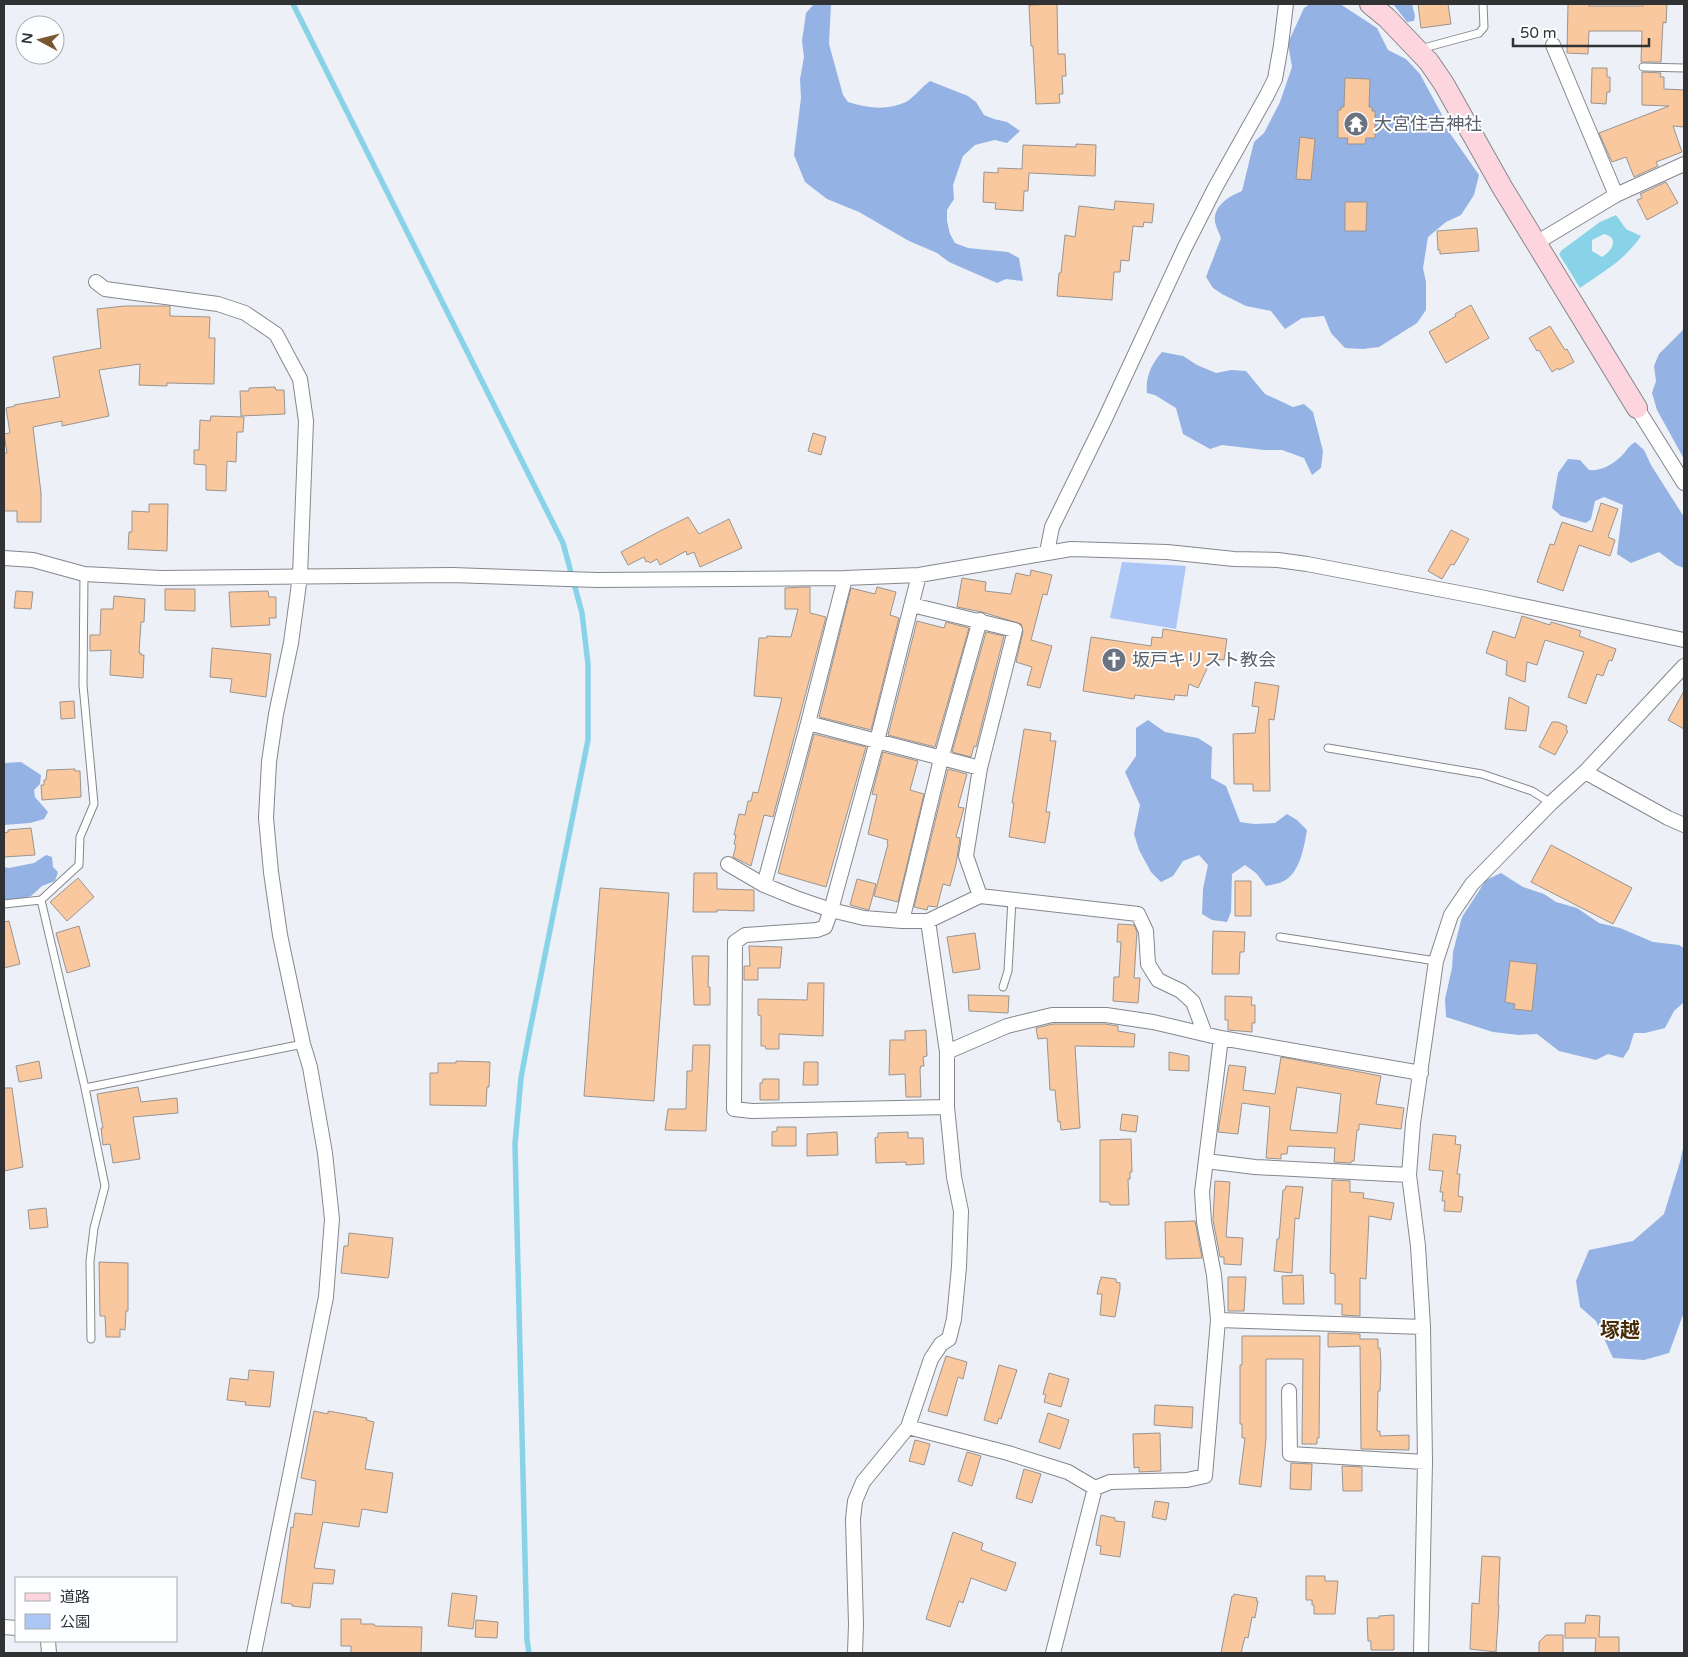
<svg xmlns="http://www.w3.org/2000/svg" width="1688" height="1657" viewBox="0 0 1688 1657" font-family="'Varela Round','Noto Sans JP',sans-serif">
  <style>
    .green { fill: #acc7f5 }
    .forest { fill: #94b2e4 }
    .water { fill: #89d3e8; fill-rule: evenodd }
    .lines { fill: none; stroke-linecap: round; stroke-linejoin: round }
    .stream { stroke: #89d3e8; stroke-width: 5.5 }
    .building { fill: #fac89e; stroke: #9a9490; fill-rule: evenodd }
    .lane-casing { stroke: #84878d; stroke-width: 9 }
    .street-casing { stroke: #84878d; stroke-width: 16 }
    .secondary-casing { stroke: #84878d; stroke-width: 22 }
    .lane { stroke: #fff; stroke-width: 7 }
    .street { stroke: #fff; stroke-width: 14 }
    .secondary { stroke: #fcd5de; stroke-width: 20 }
    .labels { text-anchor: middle; stroke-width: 4; stroke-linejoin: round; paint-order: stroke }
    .worship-label { font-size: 18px; fill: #5b616d; stroke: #fdfeff; text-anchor: start }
    .quarter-label { font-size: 20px; font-weight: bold; fill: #452b09; stroke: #fdfeff }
  </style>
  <rect width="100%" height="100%" fill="#edf1f7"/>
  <!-- green -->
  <path class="green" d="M1122,562L1186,566L1176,629L1110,618Z"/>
  <!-- forest -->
  <path class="forest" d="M814,4H831L829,44L843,95L848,102C867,108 887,111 906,102C913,98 923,86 930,81L968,96L976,102L984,115L994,119L1007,122L1020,131L1007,143L995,140L975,145L963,156L953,185L954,199L947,210V221L950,234L955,243L968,248L1008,252L1019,258L1023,281L1006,279L997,283L949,262L937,253L909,241L859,212L827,199L805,182L794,155L801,98L800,79L804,57L802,41L806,13Z
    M1310,4H1340L1377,28L1388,50L1406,59L1420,74L1441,113L1449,132L1479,175L1474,195L1461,215L1446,222L1428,237L1423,268L1426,282V310L1417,323L1379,347L1363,349L1345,348L1331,333L1324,316L1302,318L1285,329L1271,311L1246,306L1222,294L1213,288L1206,277L1221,238C1219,233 1216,227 1215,222C1213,205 1230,196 1242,191L1254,142L1264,133L1280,102L1292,67L1288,43L1304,8Z
    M1393,4H1412L1415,16L1414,21L1407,22Z
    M1684,329V459L1657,410L1652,393L1656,381L1654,366L1659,354Z
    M1162,352L1183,356L1197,365L1216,373L1231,370L1246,371L1265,394L1293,407L1304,404L1313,412L1323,451L1321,468L1312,475L1304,458L1282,450H1264L1222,445L1210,449L1183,434L1176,408L1155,395L1147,393C1145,377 1152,363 1162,352Z
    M1635,442L1644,450L1651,465L1684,517V568L1676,565L1659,552L1631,563L1617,554L1623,505L1604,497L1595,501L1591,519L1586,523L1561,516L1552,508L1558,473L1568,459L1580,460L1589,470C1600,471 1610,466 1618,459C1625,454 1627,447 1635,442Z
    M1148,720L1165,732L1198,738L1212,747L1211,778L1226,786L1240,822L1254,824L1275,823L1287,814L1297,820L1307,830C1304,847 1300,874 1282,882C1277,884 1271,885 1266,886L1256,873L1245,865L1232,874L1231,912L1227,922L1212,920L1202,914L1203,889L1208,865L1199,855L1183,861L1173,876L1161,882L1151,872L1139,850L1134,834L1140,805L1125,772L1136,756V728Z
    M21,762L41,775L40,784L34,790L35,797L48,812L44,819L30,823L4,825V763Z
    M46,855L52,857L53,867L58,872L55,881L42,886L31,896L17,900L4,901V867L9,868L34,863Z
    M1501,873L1523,887L1544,894L1556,902L1577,908L1599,923L1620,928L1653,942L1679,945L1684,948V1002L1674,1011L1665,1028L1645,1033H1634L1629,1049L1623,1058L1608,1054L1596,1060L1559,1051L1537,1034L1519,1035L1493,1032L1446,1017L1445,999L1452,968L1453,952L1462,917L1486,880Z
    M1684,1144V1312L1669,1353L1644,1360L1613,1358L1596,1321L1580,1307L1576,1281L1589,1250L1633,1241L1664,1214L1680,1162Z"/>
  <!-- water -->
  <path class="water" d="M1616,215L1626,229L1641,236C1624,261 1604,271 1580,288L1559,254L1562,250L1600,222ZM1604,234C1620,238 1612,251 1602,257L1592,251V240Z"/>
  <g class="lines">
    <!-- stream -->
    <path class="stream" d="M293,4L563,543L582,613L588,664V740L528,1040L521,1078L515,1144L527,1640L529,1653"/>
  </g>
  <!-- building -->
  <path class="building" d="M1057,4L1058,54H1065L1066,76H1062L1063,94H1059L1060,103L1036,104L1033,46H1031L1029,5Z
    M1418,4H1448L1451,24L1421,28Z
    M1568,4H1590L1589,6H1643V4H1667L1666,23L1663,22L1661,62H1641L1642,31H1589L1588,54L1567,53Z
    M1592,68H1607V77H1610V92H1607L1606,104L1591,103Z
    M1642,72L1661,73L1660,77H1664V89L1684,90V127L1673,126L1682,152L1656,162L1658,166L1634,177L1626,157L1612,162L1599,133L1669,106L1642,105Z
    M1345,78L1370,79L1369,107H1372V111H1375V138H1366L1365,144H1347L1348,138H1338V110H1341V107H1344Z
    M1300,137L1315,139L1311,180L1296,179Z
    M1076,144L1096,145L1095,176L1029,173L1028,191H1024L1023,211L995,209L996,203L983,202L984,172L998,173V168L1022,169L1023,145L1076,147Z
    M1666,182L1678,203L1647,220L1637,200L1642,198L1640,194Z
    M1115,201L1154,204L1152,223L1144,222L1143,227L1133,226L1129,261L1121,260L1120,272H1114L1112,300L1057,296L1059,273H1061L1065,235L1075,237L1079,206L1114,210Z
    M1345,202H1367L1366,231H1345Z
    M1477,228L1479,251L1440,254V250H1438L1437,231Z
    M1471,305L1489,338L1446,363L1429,332L1456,316L1455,314Z
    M124,306H170V316L210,317L209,338H215L214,384L167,383V386L139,385L140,364L99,370L109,416L62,426V421L33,427L41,493V522H17V511H4V453H7L4,434L10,433L6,408L15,406L14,405L60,397L53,357L101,348L97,309Z
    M1550,326L1565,350L1567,349L1574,362L1559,370L1558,368L1552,372L1539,350L1537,351L1529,338Z
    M275,387L276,390H284L285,414L241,416L240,391H249V388Z
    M211,416L244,417L243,432H237L236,462L227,461L226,491L206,490V465L194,464V450H199L200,420L210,421Z
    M813,433L826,437L821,455L808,451Z
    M1601,503L1618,509L1608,537L1615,540L1610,556L1579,545L1563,591L1537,582L1550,544L1554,545L1562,522L1592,532Z
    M149,504H168L167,551L128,549L129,532H132V511L149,512Z
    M688,517L699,534L729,519L742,548L700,567L694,552L687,555L686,551L660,565L657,559L650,563L648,561L646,562L644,557L628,565L621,552L658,532Z
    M1451,530L1469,539L1454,565L1451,564L1442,579L1428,571Z
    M1031,570L1052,575L1047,595L1043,594L1031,640L1052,646L1040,688L1027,685L1032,667L1016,662L1023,632L1021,624L982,612L957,607L962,578L986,582L985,591L1011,594L1016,573L1030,576Z
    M804,587H810V613L826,617L773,817L764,815L751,866L733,857L736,845L734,844L736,835H734L739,814L745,815L748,801H751L753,792L758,793L782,698L754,696L759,638H767V636L791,637L798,609H785V588Z
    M877,587L896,592L890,615L899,618L871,730L819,717L851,588L875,594Z
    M165,589H195V611L165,610Z
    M16,591L33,592L31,609L14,608Z
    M268,591L269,597H276V618H269L270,625L231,627L229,592Z
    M114,596L145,599L144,622H141L139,653H141V655H144L143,678L110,675L111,650L90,651V635H100L101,609H113Z
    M1522,616L1550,625L1551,622L1581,631L1579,636L1616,649L1612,661L1609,660L1603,676L1597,674L1586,704L1568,697L1584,652L1545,640L1537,665L1527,662L1525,682L1506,675L1507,661L1486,653L1493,631L1515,638Z
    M917,621L944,628L946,622L969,628L935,747L888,735Z
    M1163,629L1227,639L1224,660L1215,659L1214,661L1211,660L1198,688L1189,684L1187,696L1175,695L1174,700L1135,695L1134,699L1083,691L1091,637L1151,646L1152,637L1162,638Z
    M986,632L1004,636L976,747L974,746L971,757L952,752Z
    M212,648L271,654L266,697L230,692L232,679L210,677Z
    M1255,682L1279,686L1274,720L1269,719L1270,791H1253V784H1234L1233,734L1255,733L1259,707L1252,706Z
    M1684,691V729L1668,720Z
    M1509,697L1529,707L1526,731L1505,729Z
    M74,701L75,718L61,719L60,702Z
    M1552,722H1558L1567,726L1566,730L1568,731L1555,755L1539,747Z
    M1024,729L1051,733L1050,741H1056L1046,812H1050L1045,843L1009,837L1014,803H1012Z
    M814,734L866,747L826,887L778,873Z
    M883,752L918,761L910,790L924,794L898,902L874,896L888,844L887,843L888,840L868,834L877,795L872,794Z
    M75,769V771H80L81,797L42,800L41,785H44V780H46L47,770Z
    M948,769L967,774L958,807L964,808L956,837L960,838L956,864L950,886L943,884L937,907L928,906L927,910L914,907Z
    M31,828L35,855L4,857V833L8,832V830Z
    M1551,845L1632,888L1613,924L1531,882Z
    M694,873H717V889L754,890V911L717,910V912H693Z
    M78,878L94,897L67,921L50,902Z
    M857,879L876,884L869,910L850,905Z
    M1235,881H1251V916H1235Z
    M600,888L669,893L654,1101L584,1096Z
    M9,921L20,964L4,968V922Z
    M1118,924L1134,925L1137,932L1134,978H1140L1138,1003L1113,1001L1114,977H1119L1121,942H1117Z
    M79,926L90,966L67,973L56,933Z
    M1213,931L1245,932L1244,952H1240L1239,974H1212Z
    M975,933L980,969L953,973L947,937Z
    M749,946L782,947L780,968H758V980H744V966H750Z
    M692,956H709L708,987H710V1005H694Z
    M1510,961L1537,964L1532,1011L1514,1009L1515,1004L1505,1002Z
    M808,983H824L823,1036L779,1034V1049H766L765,1046H761V1016L758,1015V999L807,1000Z
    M968,995L1009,996L1008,1013L969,1011Z
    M1225,996L1252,997L1251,1005H1255V1023H1252V1032L1228,1030V1020H1225Z
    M1053,1024H1105L1118,1026V1031L1135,1034L1134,1047L1075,1046L1080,1128L1061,1130L1060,1121L1058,1122L1055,1090H1050L1047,1038L1038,1039L1036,1028Z
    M926,1030L927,1056L923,1057L924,1066H921L920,1069L921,1097H906L905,1074L889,1075L890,1040H905V1031Z
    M693,1045H710L706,1131L665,1130L668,1109H686L687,1071H692Z
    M1169,1052L1189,1056V1071L1169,1070Z
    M1281,1057L1381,1076L1376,1104L1404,1108L1401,1129L1359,1124V1130H1357L1354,1161H1352L1351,1163L1334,1162L1335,1148L1288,1146L1287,1154H1281V1159L1266,1158L1270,1107L1242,1103L1238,1134L1218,1132L1229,1065L1246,1067L1243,1090L1275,1094ZM1297,1087L1341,1094L1337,1133L1290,1130Z
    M39,1061L42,1078L19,1082L16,1066Z
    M456,1061L490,1062L489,1087H487L486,1106L430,1105V1073H438V1063H456Z
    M804,1062H818V1085H803Z
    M763,1079H779V1100H760V1083H762Z
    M138,1087L141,1102L177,1098L178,1113L133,1117L140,1159L113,1163L110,1144L103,1145L101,1128H103L97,1094Z
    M4,1088H12L23,1167L4,1171Z
    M1122,1114L1138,1116L1136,1132L1120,1130Z
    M777,1127H796V1146H772V1132L777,1131Z
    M837,1132L838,1155L807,1156V1134Z
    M908,1132V1138H923L924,1164L906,1165V1162L876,1163L875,1138L878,1137V1133Z
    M1433,1134L1456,1136L1455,1144L1461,1145L1457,1174H1460L1458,1196L1463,1197L1461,1212L1444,1211L1445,1201H1442L1443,1192H1440L1443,1171L1429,1170Z
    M1131,1139L1132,1172H1130V1179H1128L1129,1205H1110L1109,1202H1100V1140Z
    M1332,1180L1350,1181V1192L1364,1193L1363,1198L1394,1203L1391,1220L1369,1216L1366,1279L1360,1278V1316L1342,1315V1304H1335V1274L1330,1273Z
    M1215,1181L1230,1182L1226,1237L1243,1238L1241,1265L1224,1264V1257H1220L1213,1220Z
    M1286,1186L1303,1187L1299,1219L1295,1218L1292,1273L1274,1271L1277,1239H1279L1283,1190H1285Z
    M46,1208L48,1227L30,1229L28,1210Z
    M1195,1221L1202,1258L1166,1259L1165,1222Z
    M349,1233L393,1238L389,1275L388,1278L341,1273L344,1246H348Z
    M99,1262L128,1263V1311H126L125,1330L120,1329V1337H106L105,1316H100Z
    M1303,1275L1304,1304H1283L1282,1276Z
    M1101,1277L1116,1279V1282L1120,1283V1289L1115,1317L1100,1315L1102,1294H1097L1100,1280H1101Z
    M1228,1277H1246L1244,1311H1228Z
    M1328,1333L1360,1334V1339H1378V1348H1380L1381,1365L1380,1391H1378L1377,1431H1380V1436L1409,1435V1450L1361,1449L1360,1346L1328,1347Z
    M1242,1336H1320L1319,1438H1317V1444H1302L1303,1359H1266V1439L1261,1487L1239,1484L1245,1438H1242V1424H1240V1365H1242Z
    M946,1356L967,1362L963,1379L958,1377L947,1416L928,1411Z
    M999,1365L1017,1370L1001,1419L999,1418L997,1424L984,1420Z
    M249,1370L274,1372L270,1407L245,1405L246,1402L227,1400L230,1378L248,1380Z
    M1049,1373L1069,1379L1061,1407L1044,1402L1046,1395L1043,1394Z
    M1155,1405L1193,1407L1192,1428L1154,1425Z
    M314,1411L328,1414V1411L367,1418L366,1420L374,1422L365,1469L393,1473L387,1513L362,1509L359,1527L323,1522L314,1568L335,1570L333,1584L313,1583L310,1608L292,1606V1604L281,1603L291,1527L293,1528L295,1513L312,1515L316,1481L301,1478Z
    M1048,1413L1069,1420L1060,1449L1039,1442Z
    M1160,1433L1161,1471L1139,1472V1467L1134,1468L1133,1434Z
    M915,1440L930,1444L924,1465L909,1461Z
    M967,1452L981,1456L972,1486L958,1481Z
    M1291,1463L1312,1464L1311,1490L1290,1489Z
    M1342,1466L1362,1467V1491H1343Z
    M1024,1469L1041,1474L1032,1503L1016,1498Z
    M1155,1501L1169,1503L1166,1520L1152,1517Z
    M1101,1515L1115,1518V1521L1125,1522L1120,1557L1100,1554L1101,1546L1096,1545Z
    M953,1532L983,1543L981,1550L1016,1563L1006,1591L971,1578L963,1603L959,1601L950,1627L926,1619Z
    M1482,1556L1500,1557L1498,1605H1499L1496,1652L1470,1649L1472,1603L1479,1604Z
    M1306,1576H1325V1581H1338L1335,1614H1314V1605H1312V1600H1306Z
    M452,1593L477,1596L473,1629L448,1626Z
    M1234,1594L1257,1598L1256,1601H1258L1255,1618L1252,1617L1248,1638L1245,1637L1241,1653H1221L1232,1596H1234Z
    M1394,1615V1650H1371V1641H1368L1367,1618H1379V1616Z
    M1586,1615L1600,1616L1599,1637H1619V1653H1595L1596,1638H1565V1623H1585Z
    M341,1619H361V1624H374L375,1626L422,1627L421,1653H351V1646H341Z
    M476,1620L498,1622L497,1638L475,1637Z
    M1546,1635H1563V1653H1539V1642Z"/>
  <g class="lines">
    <defs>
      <path id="lane" d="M1420,49L1479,33L1484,27L1483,4
        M1643,67L1684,68
        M84,574L83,685L94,804L80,837L79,865L41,900L85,1088L105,1186L94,1228L90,1261L91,1339
        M1328,748L1482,774L1532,791L1551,803
        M4,904L41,900
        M1280,937L1436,961
        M1003,987L1008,971L1012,899
        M85,1088L303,1044"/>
      <path id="street" d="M1553,45L1616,195
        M1536,243L1616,195L1684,164
        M96,282L105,289L218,304L245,313L276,334L300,379L306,421L300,576L291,643L276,714L269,762L266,818L271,872L280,935L303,1044L310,1067L325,1153L332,1219L326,1297L254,1653
        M1637,408L1684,483
        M1047,552L1052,527L1104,421L1185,247L1215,188L1267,95L1275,79L1281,45L1286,4
        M4,558L33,560L84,574L161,578L452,575L597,580L845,578L919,575L1071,549L1167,552L1234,559L1278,560L1307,564L1480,597L1684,640
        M919,575L877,741L831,910L825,927L817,930L745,935L735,942L734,1109L752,1111L947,1107
        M912,605L1015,630L980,768L966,856L980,896
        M808,723L980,768
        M1585,772L1668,818L1684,825
        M728,864L764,885L796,898L831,910L864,918L902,921H928L980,896L1138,914L1146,931L1148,964L1158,980L1181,991L1193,1002L1205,1034
        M764,885L808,723L845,578
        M902,921L941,759L980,620
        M947,1052L1007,1026L1052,1015H1106L1153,1022L1221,1038L1421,1073
        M1206,1161L1255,1167L1409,1175
        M1218,1320L1423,1327
        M1289,1391L1290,1454L1425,1462
        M908,1427L1008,1453L1068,1472L1095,1488L1110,1482L1187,1480L1205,1476L1218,1320L1214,1275L1204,1222L1202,1192L1221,1038
        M4,1627L16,1628
        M48,1641L49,1653
        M855,1653L856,1624L853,1519L855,1501L863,1482L908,1427L931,1359L941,1344L949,1339L954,1319L959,1267L961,1211L954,1177L947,1107V1052L928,921
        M1053,1653L1095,1488
        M1421,1653L1425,1462L1423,1327L1418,1246L1409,1175L1413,1123L1436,961L1451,915L1472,884L1551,803L1585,772L1684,666"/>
      <path id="secondary" d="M1370,4L1387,18L1429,62L1444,84L1502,187L1637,408"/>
    </defs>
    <!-- lane casing -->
    <use href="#lane" class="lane-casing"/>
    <!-- street casing -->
    <use href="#street" class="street-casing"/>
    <!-- secondary casing -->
    <use href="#secondary" class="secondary-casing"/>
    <!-- lane -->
    <use href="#lane" class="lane"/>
    <!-- street -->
    <use href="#street" class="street"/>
    <!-- secondary -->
    <use href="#secondary" class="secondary"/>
  </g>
  <!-- icons -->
  <defs>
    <symbol id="temple-disc" viewBox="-11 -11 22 22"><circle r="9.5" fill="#6b7280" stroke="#fdfeff"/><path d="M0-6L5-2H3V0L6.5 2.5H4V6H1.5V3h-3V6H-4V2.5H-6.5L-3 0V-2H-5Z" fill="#fff"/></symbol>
    <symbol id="church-disc" viewBox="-11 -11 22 22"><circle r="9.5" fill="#6b7280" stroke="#fdfeff"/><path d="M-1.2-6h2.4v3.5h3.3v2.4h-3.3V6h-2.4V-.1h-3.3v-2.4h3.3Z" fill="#fff"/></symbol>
  </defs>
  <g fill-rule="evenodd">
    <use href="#temple-disc" x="1342" y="110" width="28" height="28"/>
    <use href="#church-disc" x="1100" y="646" width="28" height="28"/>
  </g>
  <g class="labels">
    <!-- worship labels -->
    <g class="worship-label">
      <text x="1374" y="130">大宮住吉神社</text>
      <text x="1132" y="666">坂戸キリスト教会</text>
    </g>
    <!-- quarter labels -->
    <g class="quarter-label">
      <text x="1620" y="1337">塚越</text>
    </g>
  </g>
  <!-- border -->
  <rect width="1688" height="1657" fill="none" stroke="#313234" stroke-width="10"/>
  <!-- legend -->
  <rect x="15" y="1577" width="162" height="65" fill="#fdfeff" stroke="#abacae"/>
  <rect x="25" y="1593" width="25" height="8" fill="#fcd5de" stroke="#abacae"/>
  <text x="60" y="1602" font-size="15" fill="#313234">道路</text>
  <rect x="25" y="1614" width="25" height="15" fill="#acc7f5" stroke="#abacae"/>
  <text x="60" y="1627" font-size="15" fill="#313234">公園</text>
  <!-- north arrow -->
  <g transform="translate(40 40) rotate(277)"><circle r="24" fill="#fdfeff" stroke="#abacae"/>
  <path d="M0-4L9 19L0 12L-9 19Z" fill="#79572f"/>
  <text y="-8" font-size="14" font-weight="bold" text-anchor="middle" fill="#313234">N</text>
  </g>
  <!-- scale -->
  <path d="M1513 38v8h136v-8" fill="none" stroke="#313234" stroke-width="2.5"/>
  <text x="1520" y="38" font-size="15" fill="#313234" stroke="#fdfeff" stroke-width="4" paint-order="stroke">50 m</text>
</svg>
